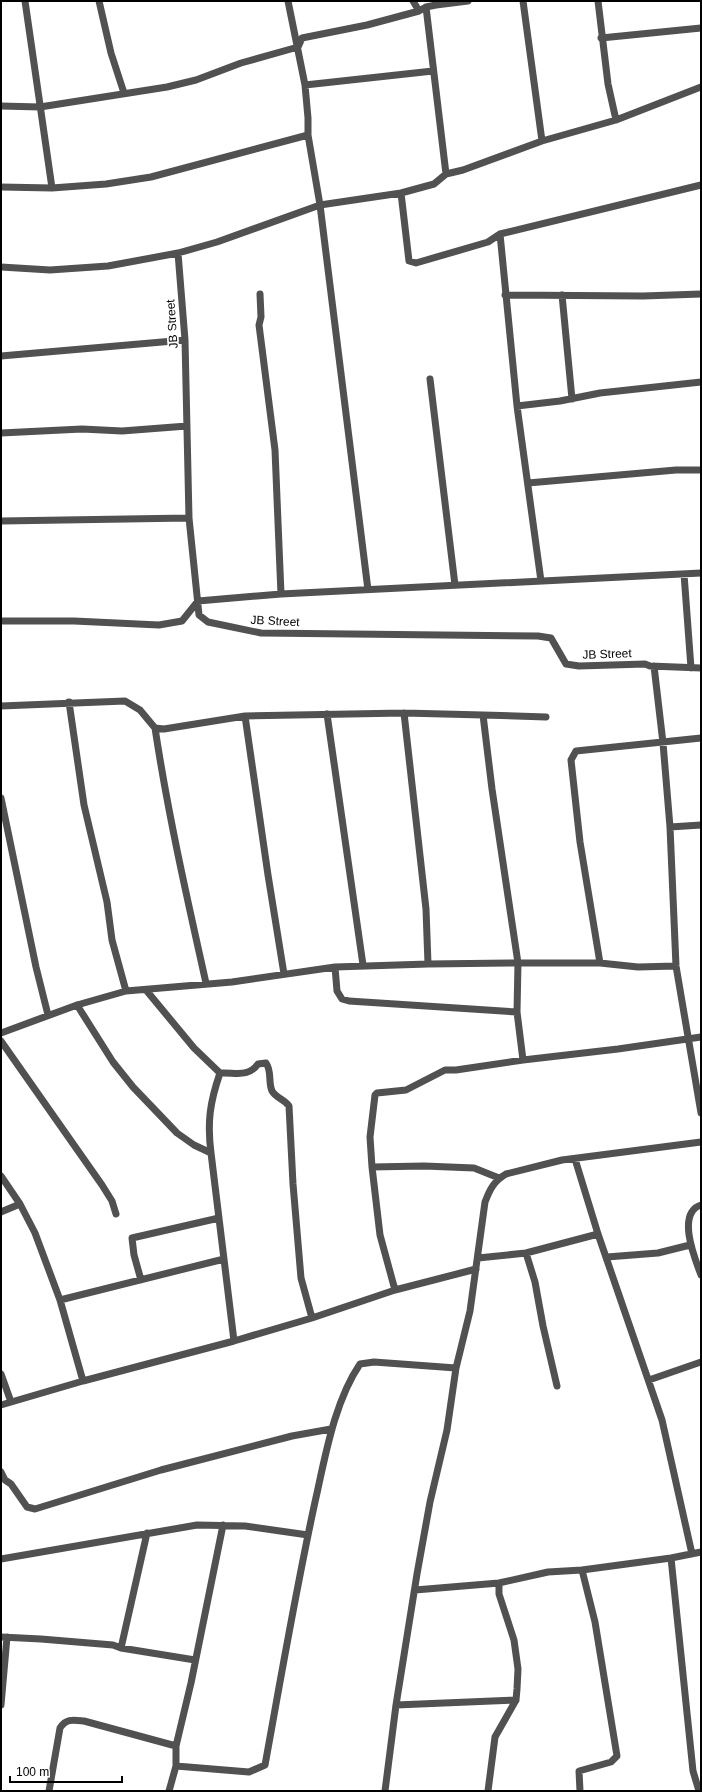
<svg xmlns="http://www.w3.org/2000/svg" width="702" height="1792" viewBox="0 0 702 1792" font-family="Arial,sans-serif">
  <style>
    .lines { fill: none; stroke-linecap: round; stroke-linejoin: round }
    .street { stroke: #515151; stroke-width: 7 }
    .labels { text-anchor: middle; stroke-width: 3.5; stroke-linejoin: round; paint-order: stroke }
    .street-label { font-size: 12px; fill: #000; stroke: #fff }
  </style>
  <rect width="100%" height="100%" fill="#fff"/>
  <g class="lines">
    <!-- street -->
    <path class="street" d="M25,1L52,188
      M99,1L111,53L124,93
      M288,1L305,85L308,118V135L320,205L368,590
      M413,1L419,11
      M523,1L542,141
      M598,1L608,84L616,120
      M426,7L446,174
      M601,38L701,28
      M305,85L433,71
      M1,106L40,107L167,87L196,80L241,63L298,47L302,38L367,25L419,11L426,7L436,5L468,1
      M1,187L52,188L106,184L151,177L308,135
      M401,193L409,261L416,263L488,242L500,234L701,185
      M500,234L517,406L541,581
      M178,253L185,340L189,518L199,615L208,622L261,633L538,636L551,638L566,664L579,666L645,664L650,666L701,668
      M1,267L50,270L108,266L178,253L217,242L320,205L401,193L434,184L446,174L463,170L542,141L616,120L701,87
      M260,294L261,317L259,325L275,450L281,594
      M505,295L643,296L701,294
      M562,295L572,399
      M1,356L185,340
      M430,379L455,585
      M517,406L560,401L600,393L701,382
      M1,433L82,429L122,431L187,426
      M528,483L676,470H701
      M1,521L189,518
      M684,574L691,668
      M1,621H74L159,625L182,621L198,601L281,594L701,573
      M654,666L663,743L670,827L676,966L701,1113
      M69,702L84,805L107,902L112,940L126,991
      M1,706L125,701L140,710L155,728L164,729L245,716L404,713L483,715L492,789L518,963L517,1012L523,1060
      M404,713L426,909L428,964
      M327,714L363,965
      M483,715L546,717
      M245,716L268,875L284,974
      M155,728C168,814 187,898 206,983
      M1,798L36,967L48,1015
      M670,827L701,825
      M600,963L580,842L571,760L576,751L701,738
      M335,967L337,991L342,999L349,1001L517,1012
      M146,990L194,1048L220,1073
      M77,1005L113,1062L133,1087L177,1133L194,1145L211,1153L234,1341
      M1,1033L77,1005L126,991L232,982L335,967L428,964L518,963H600L638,967L676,966
      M1,1041L102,1185L112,1201L116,1214
      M211,1153C207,1122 210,1102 220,1073C235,1072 248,1078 258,1064L266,1063C272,1071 268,1082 272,1091C276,1098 284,1099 289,1106L293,1184L301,1278L312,1318
      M575,1159L598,1234L662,1420L692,1554
      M372,1167L424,1166L474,1168L499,1178
      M1,1176L20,1204L35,1233L60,1300L83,1381
      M701,1205C676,1213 695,1259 701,1275
      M1,1212L20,1204
      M526,1253L598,1234
      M607,1257L658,1253L690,1245
      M478,1258L526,1253L535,1282L543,1326L557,1386
      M141,1280L134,1255L132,1238L219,1218
      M395,1290L380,1235L372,1167L370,1137L375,1095L377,1093L406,1090L445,1070H456L523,1060L618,1049L701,1037
      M60,1300L224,1259
      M1,1374L11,1402
      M649,1380L701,1362
      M1,1405L83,1381L234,1341L312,1318L395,1290L476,1269
      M1,1472L5,1480L11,1484L27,1507L35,1509L161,1470L292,1436L331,1429
      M671,1558L693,1771L699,1791
      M1,1559L197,1525L245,1526L308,1535
      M415,1590L499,1583L548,1572L582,1570L671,1558L701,1552
      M1,1637L41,1639L113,1645L121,1648L195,1660
      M121,1648L147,1533
      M1,1705L7,1637
      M396,1705L516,1700
      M176,1766L249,1772L265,1765C281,1677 296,1589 315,1502C325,1458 334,1402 360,1364L374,1362L456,1368
      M49,1791L60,1728C66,1718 74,1720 84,1721L176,1746
      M169,1791L176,1766V1746L191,1683L223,1525
      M385,1791L396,1705L417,1574L430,1502L447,1430L456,1368L470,1311L485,1202C490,1189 494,1181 506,1174L562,1160L701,1142
      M488,1791L495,1737L516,1700L517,1689L518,1669L514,1640L499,1594V1583
      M580,1791L579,1771L611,1762L617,1756L595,1622L582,1570"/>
  </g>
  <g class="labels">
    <!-- street labels -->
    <g class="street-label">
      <text transform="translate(172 324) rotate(-94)" y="4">JB Street</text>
      <text transform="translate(275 621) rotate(3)" y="4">JB Street</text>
      <text transform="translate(607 654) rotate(-2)" y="4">JB Street</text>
    </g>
  </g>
  <!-- border -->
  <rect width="702" height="1792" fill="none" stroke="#000000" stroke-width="4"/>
  <!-- scale -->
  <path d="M10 1776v6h112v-6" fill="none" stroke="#000000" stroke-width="2"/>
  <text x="16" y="1776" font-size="12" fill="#000000" stroke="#ffffff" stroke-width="3" paint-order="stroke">100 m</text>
</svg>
